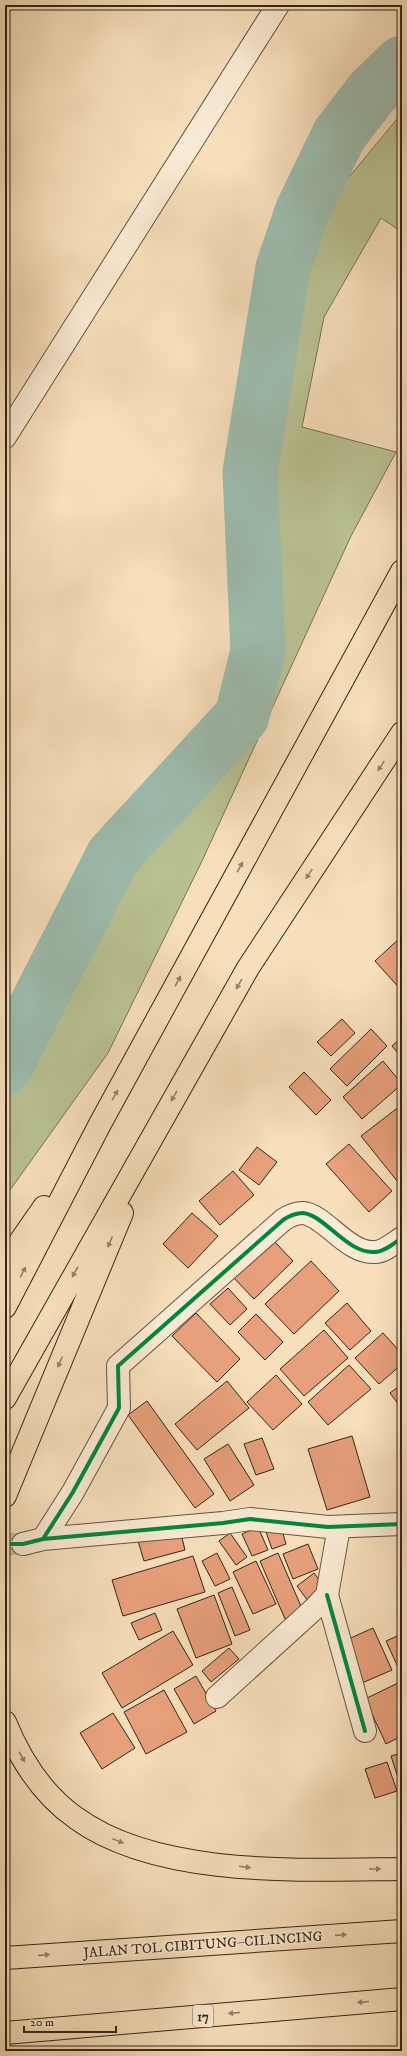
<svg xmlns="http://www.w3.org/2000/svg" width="407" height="2056" viewBox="0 0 407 2056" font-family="'IM FELL DW Pica',serif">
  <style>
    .green { fill: #b9c293; stroke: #767456 }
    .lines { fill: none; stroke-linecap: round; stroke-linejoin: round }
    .river { stroke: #9dbdaf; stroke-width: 55 }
    .building { fill: #e7a07b; stroke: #332619 }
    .minor-tunnel { stroke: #d0ba9b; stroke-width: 22; stroke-dasharray: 22 11; stroke-linecap: butt }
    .minor-casing { stroke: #645442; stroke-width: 24 }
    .highway-casing { stroke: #332619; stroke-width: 24 }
    .minor { stroke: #faead3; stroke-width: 22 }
    .highway { stroke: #f7dfbb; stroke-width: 22 }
    .cycleway-casing { stroke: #faead3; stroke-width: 6 }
    .cycleway { stroke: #00873e; stroke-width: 4 }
    .oneway { fill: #95826a }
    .labels { text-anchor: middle; stroke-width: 3.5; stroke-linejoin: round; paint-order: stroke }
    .shield { fill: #faead3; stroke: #6f6151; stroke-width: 1 }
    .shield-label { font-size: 13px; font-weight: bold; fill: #332619 }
    .street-label { font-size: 14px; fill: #332619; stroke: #faead3 }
  </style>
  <rect width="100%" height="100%" fill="#f7dfbb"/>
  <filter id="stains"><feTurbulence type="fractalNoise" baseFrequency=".005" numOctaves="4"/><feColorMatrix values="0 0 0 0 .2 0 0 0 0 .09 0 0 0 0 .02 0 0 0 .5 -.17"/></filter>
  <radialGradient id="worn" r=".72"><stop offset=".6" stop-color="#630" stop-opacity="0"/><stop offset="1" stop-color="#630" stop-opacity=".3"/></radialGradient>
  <!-- green -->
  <path class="green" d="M402,113V232L381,218L324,317L302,427L396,452L351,536L202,861L108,1053L5,1197V1097L103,911L247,737L266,628L244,411L292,246Z"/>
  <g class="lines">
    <!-- river -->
    <path class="river" d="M5,1067L113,856L242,716L258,651L250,472L283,268L302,212L339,135L372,92L402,63"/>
  </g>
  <!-- building -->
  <path class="building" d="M402,936V991L375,961Z
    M342,1019L355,1033L331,1056L317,1042Z
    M371,1029L387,1046L347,1086L330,1069Z
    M402,1037V1058L392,1046Z
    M383,1061L402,1084L362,1119L343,1097Z
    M304,1072L331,1100L316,1115L289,1087Z
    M400,1106L402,1108V1187L361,1136Z
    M349,1144L392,1191L369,1212L326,1164Z
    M257,1147L277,1162L259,1185L239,1170Z
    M233,1171L254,1195L220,1225L199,1201Z
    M192,1213L218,1236L188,1268L163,1244Z
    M272,1239L293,1261L254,1299L233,1277Z
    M311,1261L339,1291L294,1334L265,1304Z
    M228,1288L247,1309L230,1325L210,1304Z
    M347,1303L371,1331L350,1350L325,1323Z
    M196,1313L240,1359L217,1382L172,1336Z
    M256,1314L283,1342L265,1360L238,1332Z
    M324,1330L348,1358L304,1396L280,1369Z
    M383,1333L402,1354V1364L379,1384L355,1358Z
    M349,1365L371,1389L328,1425L308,1402Z
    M276,1375L302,1404L273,1430L247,1402Z
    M227,1381L249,1408L197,1450L175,1424Z
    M402,1384V1409L390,1393Z
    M147,1401L214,1494L195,1508L128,1415Z
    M352,1436L370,1497L327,1510L308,1449Z
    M262,1438L274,1469L256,1475L244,1444Z
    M228,1444L254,1485L230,1501L204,1459Z
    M258,1527L268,1550L252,1556L242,1534Z
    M281,1527L286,1544L272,1549L266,1532Z
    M180,1530L185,1550L144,1561L138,1541Z
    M230,1533L247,1557L236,1565L219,1541Z
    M308,1544L318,1569L293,1579L283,1554Z
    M217,1553L230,1579L215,1586L202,1561Z
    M278,1553L303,1611L285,1619L260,1561Z
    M193,1556L205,1592L123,1616L112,1580Z
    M256,1561L276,1604L253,1614L233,1572Z
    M314,1573L326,1589L308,1601L297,1586Z
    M232,1587L250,1630L235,1636L218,1593Z
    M214,1595L232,1644L196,1658L177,1609Z
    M155,1613L162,1630L139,1640L131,1623Z
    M373,1628L392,1670L362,1683L344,1641Z
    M173,1631L193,1665L122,1708L102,1673Z
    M402,1634V1676L386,1641Z
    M229,1648L239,1659L211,1682L202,1671Z
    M196,1676L216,1711L194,1724L174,1689Z
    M398,1683L402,1693V1736L386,1744L365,1699Z
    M164,1690L187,1732L146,1754L124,1712Z
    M113,1713L135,1748L102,1769L80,1733Z
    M402,1753V1790L391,1756Z
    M387,1762L397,1791L375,1798L365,1769Z"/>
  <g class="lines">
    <!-- minor-tunnel -->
    <path class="minor-tunnel" d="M5,1544H23"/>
    <defs>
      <path id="minor" d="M5,437L278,5
        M43,1539L73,1492L119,1408L118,1366L283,1220C289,1216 295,1213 303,1213C325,1215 347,1254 375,1252C384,1252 394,1243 402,1238
        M23,1544L43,1539L223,1523L250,1519L328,1527L402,1524
        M327,1595L365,1731
        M217,1697L314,1609L327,1595L339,1527"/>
      <path id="highway" d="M5,1263L44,1207
        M5,1307L100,1124L402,571
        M5,1398L248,968L402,733
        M5,1496L122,1213
        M5,1722C20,1759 43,1795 76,1818C158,1878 304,1870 402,1869
        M5,1958L402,1931
        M5,2033L402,1999"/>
    </defs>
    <!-- minor casing -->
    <use href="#minor" class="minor-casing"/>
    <!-- highway casing -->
    <use href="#highway" class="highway-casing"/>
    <!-- minor -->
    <use href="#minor" class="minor"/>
    <!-- highway -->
    <use href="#highway" class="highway"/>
    <defs>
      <path id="cycleway" d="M43,1539L73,1492L119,1408L118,1366L283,1220C289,1216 295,1213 303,1213C325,1215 347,1254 375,1252C384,1252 394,1243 402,1238
        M5,1544H23L43,1539L223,1523L250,1519L328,1527L402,1524
        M327,1595L365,1731"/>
    </defs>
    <!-- cycleway casing -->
    <use href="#cycleway" class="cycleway-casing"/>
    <!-- cycleway -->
    <use href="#cycleway" class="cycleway"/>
  </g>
  <!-- one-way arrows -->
  <defs><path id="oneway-solid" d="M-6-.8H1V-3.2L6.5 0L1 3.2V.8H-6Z"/></defs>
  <g class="oneway">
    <use href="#oneway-solid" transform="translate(381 766) rotate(123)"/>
    <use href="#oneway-solid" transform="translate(240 867) rotate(-61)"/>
    <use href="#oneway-solid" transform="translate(309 874) rotate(123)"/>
    <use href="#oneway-solid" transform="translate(178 981) rotate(-61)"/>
    <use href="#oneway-solid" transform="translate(239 984) rotate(120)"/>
    <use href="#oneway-solid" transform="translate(115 1095) rotate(-61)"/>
    <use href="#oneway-solid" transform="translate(174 1096) rotate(120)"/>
    <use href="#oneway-solid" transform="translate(110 1242) rotate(113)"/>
    <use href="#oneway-solid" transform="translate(23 1272) rotate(-63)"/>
    <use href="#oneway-solid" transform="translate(75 1272) rotate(119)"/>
    <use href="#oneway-solid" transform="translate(60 1362) rotate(113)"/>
    <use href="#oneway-solid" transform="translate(22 1757) rotate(61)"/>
    <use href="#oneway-solid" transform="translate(118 1841) rotate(22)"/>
    <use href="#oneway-solid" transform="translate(245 1867) rotate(7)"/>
    <use href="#oneway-solid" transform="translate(375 1869)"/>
    <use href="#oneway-solid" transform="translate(341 1935) rotate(-4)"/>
    <use href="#oneway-solid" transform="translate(44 1955) rotate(-4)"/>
    <use href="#oneway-solid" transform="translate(363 2002) rotate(175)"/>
    <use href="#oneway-solid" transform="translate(234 2013) rotate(175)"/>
  </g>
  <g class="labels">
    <!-- shield labels -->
    <rect class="shield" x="193" y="2005" width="20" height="22" rx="3"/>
    <g class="shield-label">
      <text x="203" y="2021">17</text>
    </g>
    <!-- street labels -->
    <g class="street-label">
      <text transform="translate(203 1944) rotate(-4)" y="5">JALAN TOL CIBITUNG–CILINCING</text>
    </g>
  </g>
  <!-- margin -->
  <rect width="407" height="2056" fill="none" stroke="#f7dfbb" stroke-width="20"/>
  <rect x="6" y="6" width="395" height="2044" fill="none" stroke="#332619" stroke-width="2"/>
  <rect x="10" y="10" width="387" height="2036" fill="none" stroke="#332619"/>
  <!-- scale -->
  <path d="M24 2026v6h92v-6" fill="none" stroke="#332619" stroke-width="2"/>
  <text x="30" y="2026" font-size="12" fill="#332619" stroke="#faead3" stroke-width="3" paint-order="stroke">20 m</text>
  <rect width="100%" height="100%" filter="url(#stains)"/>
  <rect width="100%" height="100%" fill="url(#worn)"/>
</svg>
